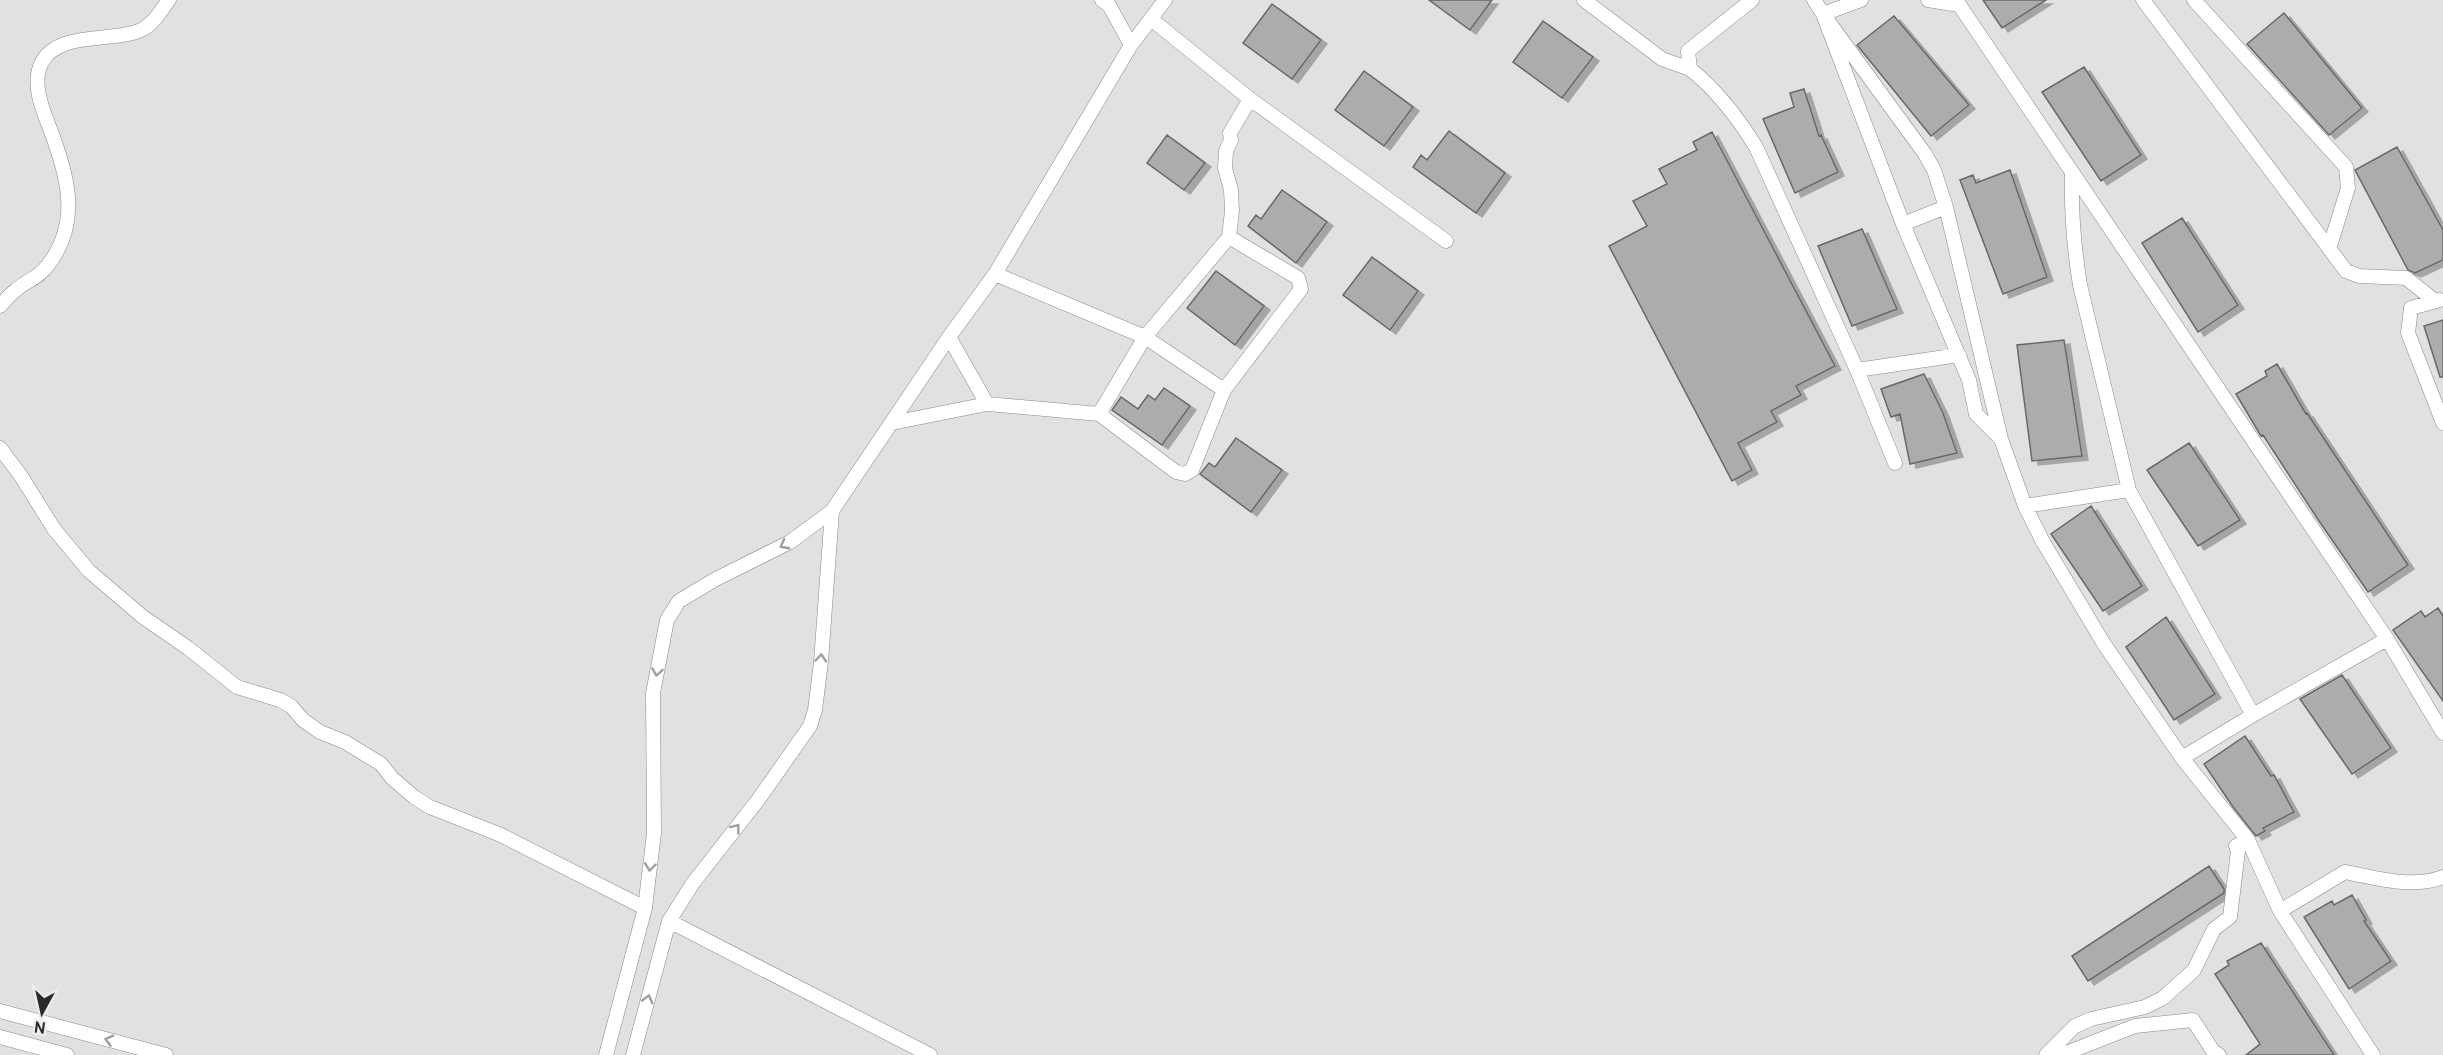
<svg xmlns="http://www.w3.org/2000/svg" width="2443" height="1055" viewBox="0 0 2443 1055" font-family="Cabin,sans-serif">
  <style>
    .building { fill: #abacad; stroke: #676869; stroke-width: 1.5; filter: url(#shadow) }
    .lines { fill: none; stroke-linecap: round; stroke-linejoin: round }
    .minor-casing { stroke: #88898a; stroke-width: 15 }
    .minor { stroke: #fff; stroke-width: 14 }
    .oneway { stroke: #9f9f9f }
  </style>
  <defs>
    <filter id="shadow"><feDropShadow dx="6" dy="4" stdDeviation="0" flood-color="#0004"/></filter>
  </defs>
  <rect width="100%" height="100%" fill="#e0e1e3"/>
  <!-- building -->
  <path class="building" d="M1429,0H1492L1470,30Z
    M1983,0H2046L2002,28Z
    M1272,4L1321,40L1292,79L1243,43Z
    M2284,13L2362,108L2329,135L2247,44Z
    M1894,16L1969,105L1931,136L1857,45Z
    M1543,21L1593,57L1562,98L1513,62Z
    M2084,67L2141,155L2101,181L2042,92Z
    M1364,71L1413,107L1384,146L1335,110Z
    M1804,89L1819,136L1821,135L1838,172L1795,193L1763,119L1794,107L1790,93Z
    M1449,131L1505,173L1476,213L1413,167L1421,155L1427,160Z
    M1712,132L1835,366L1796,386L1801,395L1771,411L1777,422L1738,443L1752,470L1732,481L1609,246L1647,226L1633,201L1667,184L1659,169L1697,150L1693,142Z
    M1167,135L1205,163L1184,190L1147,163Z
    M2397,147L2443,230V260L2415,273L2408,270L2355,170Z
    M2010,170L2047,277L2003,294L1960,180L1973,175L1976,183Z
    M1282,190L1327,222L1296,263L1248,226L1256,215L1261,219Z
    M2182,218L2238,305L2198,332L2142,243Z
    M1862,229L1897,309L1852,326L1818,246Z
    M1372,257L1418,291L1390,330L1343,295Z
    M1216,271L1264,306L1235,345L1187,308Z
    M2443,320V377H2440L2424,326Z
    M2064,340L2082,456L2032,461L2017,345Z
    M2277,364L2306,414L2307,413L2408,565L2368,592L2319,521L2263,435L2261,436L2236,394L2267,376L2265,371Z
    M1924,374L1943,413L1957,453L1910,464L1900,414L1891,417L1881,389Z
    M1164,388L1190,406L1162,445L1112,410L1121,397L1138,409L1148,395L1155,400Z
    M1236,438L1282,470L1251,512L1200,474L1209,463L1215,467Z
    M2189,443L2240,520L2198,546L2147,470Z
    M2091,506L2142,586L2103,611L2051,534Z
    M2438,608L2443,616V701L2393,630L2421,611L2425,617Z
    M2166,617L2215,694L2174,720L2126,647Z
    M2342,675L2391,748L2352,774L2300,699Z
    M2245,736L2271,776L2274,775L2294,812L2263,828L2265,831L2256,836L2233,807L2204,764Z
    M2209,866L2224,889V893L2088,981L2072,956Z
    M2352,895L2366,920L2364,921L2391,961L2349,989L2304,917L2332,901L2334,905Z
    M2261,943L2334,1055H2246L2260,1044L2215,974L2229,965L2227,961Z"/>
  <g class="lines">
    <defs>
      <path id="minor" d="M1102,0L1109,5L1131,45
        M1584,0L1662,59L1690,69L1688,51L1752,0
        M1814,0L1823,14L1903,224L1969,380L1976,414L2001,439L2025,506L2043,542L2104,644L2182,758L2248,840L2280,911L2373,1055
        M1861,0L1823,14L1925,154L1934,170L1946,207L2001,439
        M1928,0L1959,5
        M1956,0L2387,639L2443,733
        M2143,0L2346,271L2359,276L2406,278L2435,301
        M2194,0L2346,167L2348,188L2329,249
        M1151,19L1250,99L1446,241
        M1690,69C1717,90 1738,118 1756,147L1857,370L1895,463
        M2072,174C2071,212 2074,248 2080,285L2129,490L2253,715L2182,758
        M1903,224L1946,207
        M1229,237L1232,211L1231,190L1225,168L1226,151L1231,140L1230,133L1250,99
        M995,274L1145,337L1224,390
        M2440,300L2411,308L2408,333L2443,423
        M0,306C5,301 10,294 16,290C27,280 39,278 48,265C82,221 67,173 49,126C42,108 32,84 41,64C57,30 113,43 141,30C154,24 161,10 169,0
        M949,337L987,404
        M1857,370L1959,355
        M892,423L987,404L1099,414L1176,472L1185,474L1192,470L1224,390L1301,289L1298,278L1229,237L1145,337L1099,414
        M0,448L21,476L54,529L89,571L143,617L188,648L237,687L280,700L291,706L303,720L320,732L345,742L381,764L392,778L414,797L430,807L501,835L645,908
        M2025,506L2129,490
        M2253,715L2387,639
        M2280,911L2345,872C2378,878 2411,889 2443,877
        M669,921L930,1055
        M0,1011L166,1055
        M0,1037L67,1055
        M606,1055L645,908L654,833L653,693L667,620L679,601L716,579L790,542L832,511L949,337L995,274L1131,45L1165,0
        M633,1055L669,921L693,883L758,800L810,726L815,710L821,662L832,511
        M2046,1055L2075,1026L2091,1019L2145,1007L2163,998L2194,970L2214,929L2230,917L2238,851L2236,846L2248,840
        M2061,1055L2135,1026L2193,1020L2213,1051L2219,1055"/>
    </defs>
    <!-- minor casing -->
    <use href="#minor" class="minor-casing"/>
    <!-- minor -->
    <use href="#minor" class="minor"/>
  </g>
  <!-- one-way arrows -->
  <defs><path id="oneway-chevron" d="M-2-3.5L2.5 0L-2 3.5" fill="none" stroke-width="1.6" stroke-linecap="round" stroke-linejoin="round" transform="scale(1.5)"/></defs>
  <g class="oneway">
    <use href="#oneway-chevron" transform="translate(784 545) rotate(152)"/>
    <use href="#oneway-chevron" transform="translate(821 658) rotate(-85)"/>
    <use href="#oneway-chevron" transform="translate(657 672) rotate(99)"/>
    <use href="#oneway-chevron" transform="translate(736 828) rotate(-52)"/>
    <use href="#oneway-chevron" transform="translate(650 867) rotate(97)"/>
    <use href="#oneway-chevron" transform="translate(648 999) rotate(-75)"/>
    <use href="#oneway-chevron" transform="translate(109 1040) rotate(-165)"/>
  </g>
  <!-- north arrow -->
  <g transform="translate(42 1013) rotate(188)" stroke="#edeef0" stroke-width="4.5" paint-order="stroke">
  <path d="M0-4.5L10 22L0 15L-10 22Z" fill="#292a2a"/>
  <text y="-9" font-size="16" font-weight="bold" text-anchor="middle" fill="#292a2a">N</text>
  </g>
</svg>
